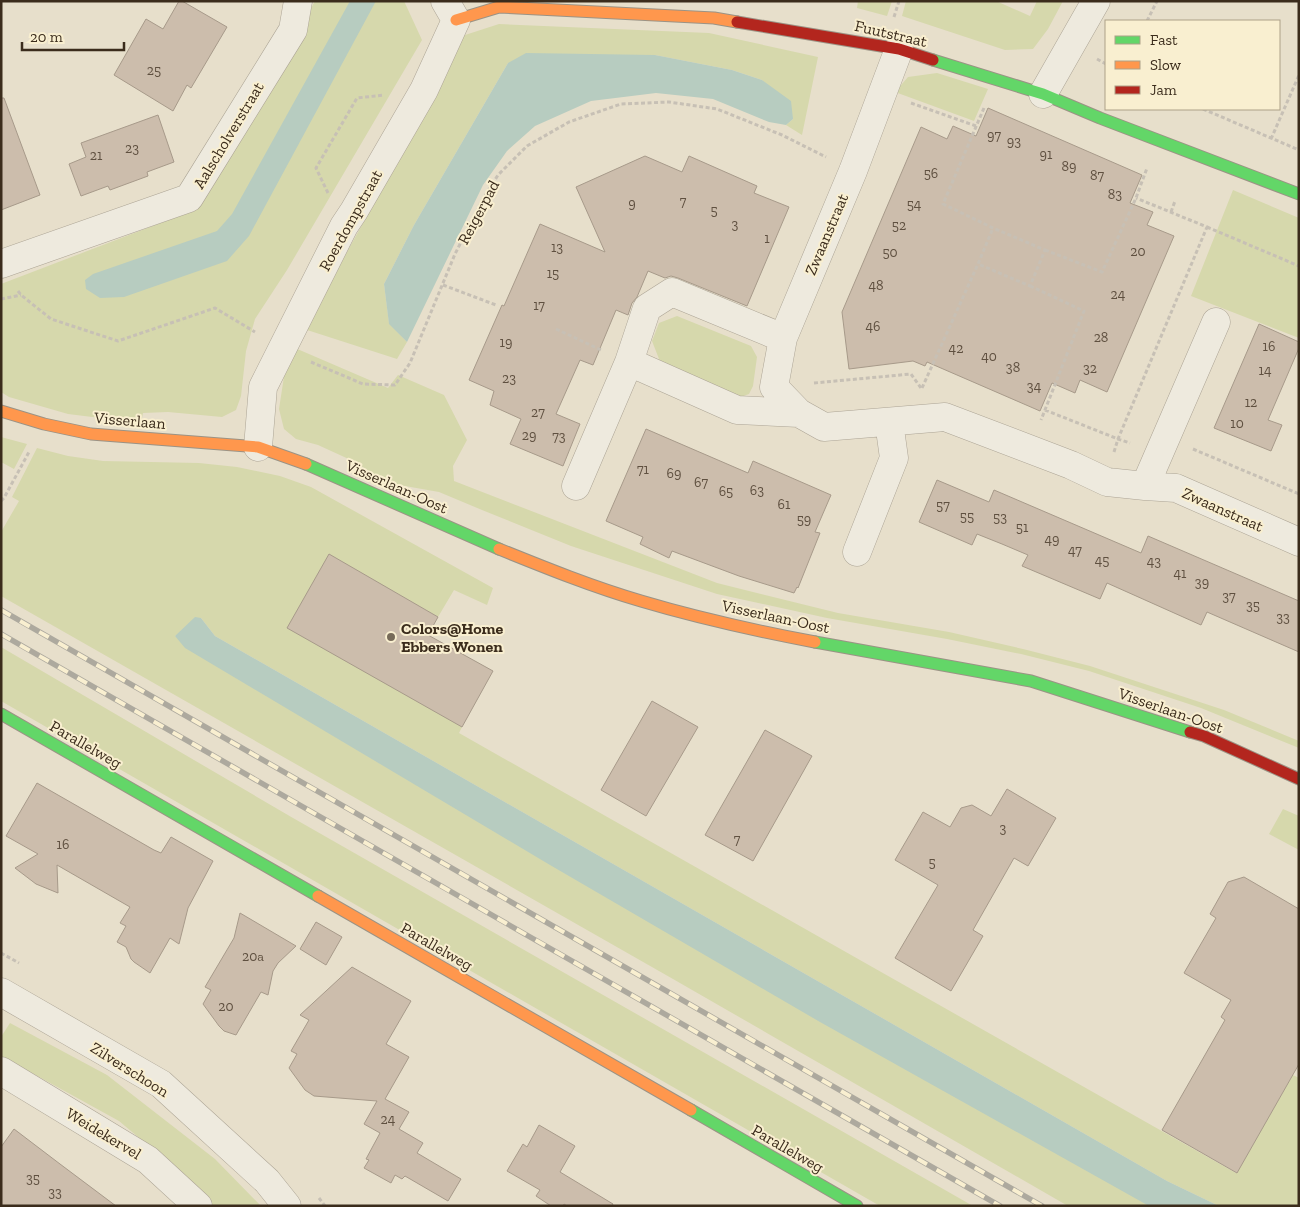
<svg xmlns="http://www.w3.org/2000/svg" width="1300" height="1207" viewBox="0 0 1300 1207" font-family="'Zilla Slab',serif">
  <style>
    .green { fill: #d6d8ac }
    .water { fill: #b7ccc0 }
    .building { fill: #ccbdac; stroke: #a79a8a }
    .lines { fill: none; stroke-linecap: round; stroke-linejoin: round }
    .street-casing { stroke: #aca495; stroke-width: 29 }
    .fast-casing { stroke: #9b9385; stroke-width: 13 }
    .slow-casing { stroke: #9b9385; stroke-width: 13 }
    .jam-casing { stroke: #9b9385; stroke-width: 13 }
    .path { stroke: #c7c0b5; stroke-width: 3; stroke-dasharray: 4 2.5; stroke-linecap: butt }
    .street { stroke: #eeeade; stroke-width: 28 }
    .fast { stroke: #63d668; stroke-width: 11 }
    .slow { stroke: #ff974d; stroke-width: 11 }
    .jam { stroke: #b3261e; stroke-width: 11 }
    .rail-casing { stroke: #ada99e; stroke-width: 5.5 }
    .rail { stroke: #f9efd0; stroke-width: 4; stroke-dasharray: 11; stroke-linecap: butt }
    .poi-dot { fill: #776b59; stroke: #f9efd0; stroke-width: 2 }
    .labels { text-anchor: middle; stroke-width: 4; stroke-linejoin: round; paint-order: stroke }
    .number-label { font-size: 14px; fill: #5f5040 }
    .street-label { font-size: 16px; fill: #3b2c1c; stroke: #f9efd0 }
    .poi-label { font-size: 16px; font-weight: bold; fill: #3b2c1c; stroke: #f9efd0; text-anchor: start }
  </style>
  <rect width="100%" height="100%" fill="#e7dfcb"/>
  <!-- green -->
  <path class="green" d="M315,1H404L422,40L287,270L255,319L246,351L241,396L236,410L222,417L168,412L143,413L141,423L68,414L9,397L1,392V284L197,209Z
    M858,1H892L887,16L857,8Z
    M906,1H996L1030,16L1037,1H1063L1048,29L1033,49L1005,50L902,16Z
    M499,24L709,33L818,57L802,135L786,125L793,119L762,80L732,70L655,55L508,63L414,225L384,284L389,323L407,342L397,359L304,329L435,94L462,36Z
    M937,73L988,89L974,121L895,92L908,77Z
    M1233,190L1299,218V338L1191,296Z
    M677,316L751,346L757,357L753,386L749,394L738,398L661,364L652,341L659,323Z
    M295,348L388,388L398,375L444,395L467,440L453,466L454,481L717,583L838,613L949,632L1023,649L1090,666L1224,710L1299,741V748L1201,708L1089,671L1021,654L947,639L827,618L717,594L571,546L482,510L439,492L388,483L353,461L318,445L296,439L284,429L279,409L285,370Z
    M1,437L27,444L14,469L1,462Z
    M37,448L68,456L103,461L199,463L237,467L280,476L311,487L493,588L487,605L454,590L438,617L329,555L462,727L459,733L1236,1173L1293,1075L1299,1078V1206H1219L1167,1181L215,636L201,618L175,636L1158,1206H1068L673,979L1,596V532L19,501L12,497Z
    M1,647L293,818L973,1206H880L1,701Z
    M1283,809L1299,816V850L1269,834Z
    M10,1023L107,1075L215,1159L261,1206H214L187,1178L119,1121L1,1056V1037Z"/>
  <!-- water -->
  <path class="water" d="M350,1H376L249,236L227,261L124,297L100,298L86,289L85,280L93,274L217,231L232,214Z
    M526,53L655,55L732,70L762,80L791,101L793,119L786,125L769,122L713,99L656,93L591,101L535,126L507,151L483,185L407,342L389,324L384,284L414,225L508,63Z
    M195,617L201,618L215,636L1167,1181L1219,1206H1149L820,1022L550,865L185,648L175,636Z"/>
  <!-- building -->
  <path class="building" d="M179,1H182L227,27L191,88L187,85L173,111L114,75L146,19L163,29Z
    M1,98H4L40,195L1,210Z
    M988,108L1142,175L1130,203L1153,212L1147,225L1174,236L1107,392L1080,380L1075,393L1052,383L1040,411L927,362L925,366L913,361L849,369L842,312L921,127L947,139L953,126L976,136Z
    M158,115L174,162L147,172L148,176L110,190L108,186L81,196L69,164L86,157L81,143Z
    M645,156L682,172L689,156L757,186L754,193L789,207L747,306L678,278L671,276L665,278L648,271L637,297L632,303L628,315L616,310L593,365L580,360L556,414L580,424L563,466L510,444L521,419L490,405L494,391L469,380L502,305L504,306L540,224L605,252L576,187Z
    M1259,324L1299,342V348L1268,420L1282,425L1271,451L1214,428Z
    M646,429L748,473L753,461L831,495L815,532L820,533L798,588L797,587L794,593L739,576L672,551L669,558L640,544L643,537L606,521Z
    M937,480L989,502L994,490L1141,553L1148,536L1299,601V652L1207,612L1201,625L1107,583L1100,599L1022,566L1028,555L1002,544L977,534L972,545L919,522Z
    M329,554L438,617L428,635L493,671L462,727L287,628Z
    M652,701L698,727L646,816L601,790Z
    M765,730L812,756L753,861L705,835Z
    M37,783L154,850L161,853L171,837L213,861L188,908L179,944L170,938L150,973L134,962L131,959L126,947L117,942L126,926L120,923L130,907L57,865L58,893L36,884L15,868L38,854L6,836Z
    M1007,789L1056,818L1028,866L1014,858L973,930L983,936L951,991L895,958L938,885L895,860L923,812L950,827L961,808L972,805L991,816Z
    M1244,877L1299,909V1064L1237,1173L1162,1130L1225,1020L1221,1017L1231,1000L1184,973L1216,918L1210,914L1228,882Z
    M240,913L296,946L278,963L273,971L268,995L261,992L236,1035L224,1031L219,1026L203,1004L211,990L205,987L234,938Z
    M316,922L342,937L326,965L300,949Z
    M352,967L411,1001L386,1044L409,1057L385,1099L409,1112L399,1129L423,1143L417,1153L461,1179L448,1201L405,1176L402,1179L395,1175L391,1183L364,1168L369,1160L366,1159L380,1133L364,1124L377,1101L314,1096L305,1090L289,1068L297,1054L291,1051L309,1020L300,1015Z
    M539,1125L575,1146L560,1172L613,1204L612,1206H567L564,1204L563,1206H551L536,1196L540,1190L507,1171L523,1144L527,1147Z
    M14,1129L60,1164L116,1206H1V1147Z"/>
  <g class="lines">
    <defs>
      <path id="street" d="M1043,94L1096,1
        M1,264L189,198L293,30L298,1
        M629,362L647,308L672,292L783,338
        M799,413L824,427L945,417L1071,465L1107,482L1145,486L1176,488L1299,542
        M258,447L263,387L344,226L354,211L424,90L456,20L445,1
        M576,486L629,362L737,410L799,413L774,387L783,338L853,171L899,49
        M1145,486L1216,322
        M857,552L894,458L889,422
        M1,992L161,1084L267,1181L287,1206
        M1,1071L148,1160L198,1206"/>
      <path id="fast" d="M933,60L1043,94L1100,118L1299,194
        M306,464L499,549
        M815,642L1031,681L1190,732
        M1,714L318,896
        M691,1110L857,1206"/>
      <path id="slow" d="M456,20L499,7L714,18L737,22
        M1,411L44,424L91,434L258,447L306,464
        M499,549C546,568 593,587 641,601C698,618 757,631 815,642
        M318,896L691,1110"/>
      <path id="jam" d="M737,22L899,49L933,60
        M1190,732L1204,736L1299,779"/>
    </defs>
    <!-- street casing -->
    <use href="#street" class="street-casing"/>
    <!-- fast casing -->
    <use href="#fast" class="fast-casing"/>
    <!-- slow casing -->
    <use href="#slow" class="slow-casing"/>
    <!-- jam casing -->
    <use href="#jam" class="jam-casing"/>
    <!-- path -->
    <path class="path" d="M894,17L899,1
      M1147,21L1157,1
      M1097,59L1106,64
      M911,103L976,126
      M984,108L943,204L993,228L1045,250L1030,286L978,264L993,228
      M1203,109L1299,150
      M1271,139L1299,75
      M328,193L316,168L357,98L384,95
      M1171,212L1175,201
      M1207,227L1299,266
      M1045,250L1102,272L1136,198L1147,168
      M443,285L496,305
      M1030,286L1084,311L1041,420
      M18,291L21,295L51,319L118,341L215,308L255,332
      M1,299L21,295
      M556,329L601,350
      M311,362L363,384L395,385L410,363L455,254L483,199L498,175L527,146L569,122L621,104L669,102L717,109L782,135L826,157
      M814,383L911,374L921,388
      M922,388L978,264
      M1045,410L1118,439L1207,227L1136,198
      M1193,449L1299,494
      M1114,452L1118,439L1130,443
      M1,501L4,498L29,452
      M1,953L19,963
      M319,1198L325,1206"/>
    <!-- street -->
    <use href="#street" class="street"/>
    <!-- fast -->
    <use href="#fast" class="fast"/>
    <!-- slow -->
    <use href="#slow" class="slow"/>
    <!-- jam -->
    <use href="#jam" class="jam"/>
    <defs>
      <path id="rail" d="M1,610L1042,1206
        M1,634L1000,1206"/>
    </defs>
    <!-- rail casing -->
    <use href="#rail" class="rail-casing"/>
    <!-- rail -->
    <use href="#rail" class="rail"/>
  </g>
  <!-- markers -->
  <circle class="poi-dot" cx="391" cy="637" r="5"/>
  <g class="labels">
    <!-- number labels -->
    <g class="number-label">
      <text x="154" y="75">25</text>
      <text x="994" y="140">97</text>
      <text x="1014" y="146">93</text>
      <text x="132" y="153">23</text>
      <text x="1046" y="159">91</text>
      <text x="96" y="160">21</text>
      <text x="1069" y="171">89</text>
      <text x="931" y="178">56</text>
      <text x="1097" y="180">87</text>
      <text x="1115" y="199">83</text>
      <text x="683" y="206">7</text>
      <text x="632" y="208">9</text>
      <text x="914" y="209">54</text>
      <text x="714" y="215">5</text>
      <text x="735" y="229">3</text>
      <text x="899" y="230">52</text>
      <text x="767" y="243">1</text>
      <text x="557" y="252">13</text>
      <text x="1138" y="256">20</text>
      <text x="890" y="257">50</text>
      <text x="553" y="278">15</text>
      <text x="876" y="290">48</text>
      <text x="1118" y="299">24</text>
      <text x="539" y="310">17</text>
      <text x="873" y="331">46</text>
      <text x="1101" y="342">28</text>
      <text x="506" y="347">19</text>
      <text x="1269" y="351">16</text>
      <text x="956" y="353">42</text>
      <text x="989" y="361">40</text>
      <text x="1013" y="372">38</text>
      <text x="1090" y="373">32</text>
      <text x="1265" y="375">14</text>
      <text x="509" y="383">23</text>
      <text x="1034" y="391">34</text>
      <text x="1251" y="407">12</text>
      <text x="538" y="417">27</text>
      <text x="1237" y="428">10</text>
      <text x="529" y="440">29</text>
      <text x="559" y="441">73</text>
      <text x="643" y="474">71</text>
      <text x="674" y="478">69</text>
      <text x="701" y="487">67</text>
      <text x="757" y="495">63</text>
      <text x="726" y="496">65</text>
      <text x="784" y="509">61</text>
      <text x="943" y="510">57</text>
      <text x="967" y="521">55</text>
      <text x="1000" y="522">53</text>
      <text x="804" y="524">59</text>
      <text x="1022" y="532">51</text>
      <text x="1052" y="544">49</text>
      <text x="1075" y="555">47</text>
      <text x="1102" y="565">45</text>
      <text x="1154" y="566">43</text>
      <text x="1180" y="578">41</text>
      <text x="1202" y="587">39</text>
      <text x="1229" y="601">37</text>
      <text x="1253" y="610">35</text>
      <text x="1283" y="622">33</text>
      <text x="1003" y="833">3</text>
      <text x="737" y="844">7</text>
      <text x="63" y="849">16</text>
      <text x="932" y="867">5</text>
      <text x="253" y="961">20a</text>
      <text x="226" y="1011">20</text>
      <text x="388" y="1124">24</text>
      <text x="33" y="1183">35</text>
      <text x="55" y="1197">33</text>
    </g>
    <!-- street labels -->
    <g class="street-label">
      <text transform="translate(891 33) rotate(13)" y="6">Fuutstraat</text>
      <text transform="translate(228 135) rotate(-59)" y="6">Aalscholverstraat</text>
      <text transform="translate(478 212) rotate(-62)" y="6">Reigerpad</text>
      <text transform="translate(350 220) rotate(-61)" y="6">Roerdompstraat</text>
      <text transform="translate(826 234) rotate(-67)" y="6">Zwaanstraat</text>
      <text transform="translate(130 420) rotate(5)" y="6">Visserlaan</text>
      <text transform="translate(397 486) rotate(24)" y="6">Visserlaan-Oost</text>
      <text transform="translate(1223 509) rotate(24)" y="6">Zwaanstraat</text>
      <text transform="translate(776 616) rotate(12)" y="6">Visserlaan-Oost</text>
      <text transform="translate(1171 710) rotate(19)" y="6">Visserlaan-Oost</text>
      <text transform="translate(86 744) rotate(30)" y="6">Parallelweg</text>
      <text transform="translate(437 946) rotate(30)" y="6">Parallelweg</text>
      <text transform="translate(130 1069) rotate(32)" y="6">Zilverschoon</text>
      <text transform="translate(104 1133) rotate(31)" y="6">Weidekervel</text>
      <text transform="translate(788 1148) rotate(30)" y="6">Parallelweg</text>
    </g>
    <!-- poi labels -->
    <g class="poi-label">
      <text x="401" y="634">Colors@Home<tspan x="401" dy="18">Ebbers Wonen</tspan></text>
    </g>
  </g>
  <!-- border -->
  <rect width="1300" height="1207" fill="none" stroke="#3b2c1c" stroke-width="5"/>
  <!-- legend -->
  <rect x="1105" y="20" width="175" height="90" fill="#f9efd0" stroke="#ada188"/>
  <rect x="1115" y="36" width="25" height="8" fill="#63d668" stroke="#ada188"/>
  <text x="1150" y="45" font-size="15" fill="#3b2c1c">Fast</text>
  <rect x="1115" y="61" width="25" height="8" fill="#ff974d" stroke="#ada188"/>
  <text x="1150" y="70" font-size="15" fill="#3b2c1c">Slow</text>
  <rect x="1115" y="86" width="25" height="8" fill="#b3261e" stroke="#ada188"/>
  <text x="1150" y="95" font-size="15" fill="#3b2c1c">Jam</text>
  <!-- scale -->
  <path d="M22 42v8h102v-8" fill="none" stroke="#3b2c1c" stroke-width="2.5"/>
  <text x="30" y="42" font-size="15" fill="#3b2c1c" stroke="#f9efd0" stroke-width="4" paint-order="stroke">20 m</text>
</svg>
